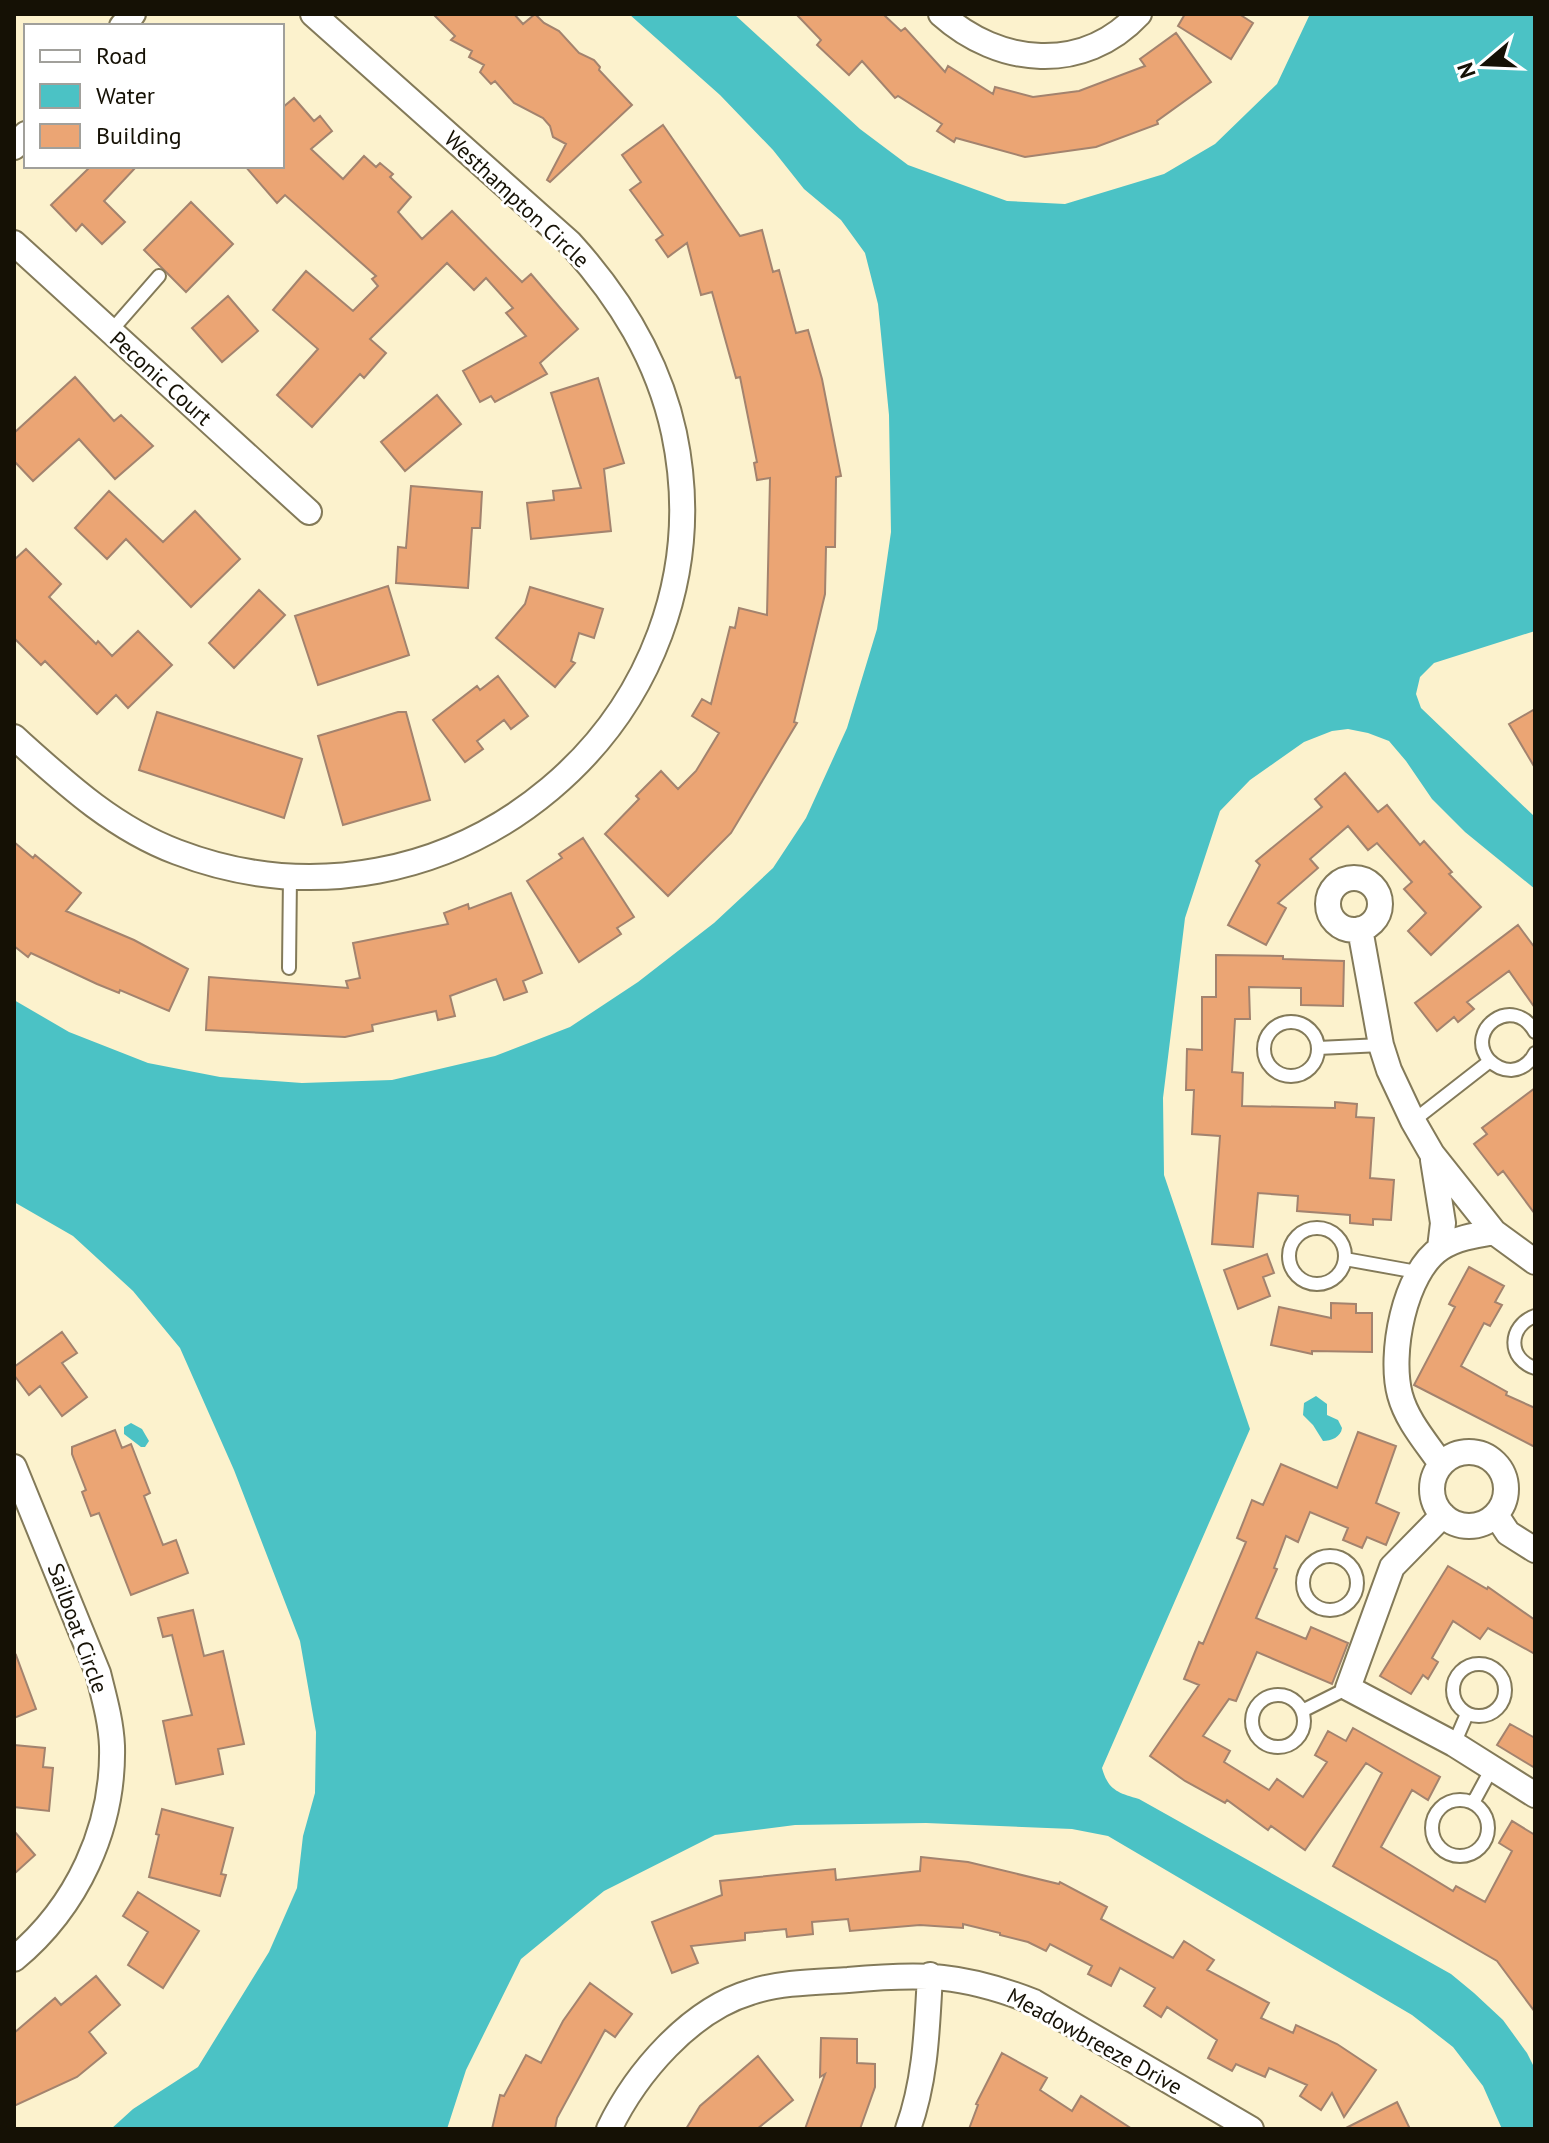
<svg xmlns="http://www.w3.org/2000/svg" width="1549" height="2143" viewBox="0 0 1549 2143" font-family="'PT Sans',sans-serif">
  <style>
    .water { fill: #4bc2c5 }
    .building { fill: #eba574; stroke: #a3836e; stroke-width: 2 }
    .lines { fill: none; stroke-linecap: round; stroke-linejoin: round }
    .service-casing { stroke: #837a59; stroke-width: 16 }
    .minor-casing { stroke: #837a59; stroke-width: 28 }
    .service { stroke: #fff; stroke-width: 12 }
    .minor { stroke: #fff; stroke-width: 24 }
    .labels { text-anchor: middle; stroke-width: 6; stroke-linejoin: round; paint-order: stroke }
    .street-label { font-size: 22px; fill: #151105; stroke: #fff }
  </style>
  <rect width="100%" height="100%" fill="#fcf2cd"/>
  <!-- water -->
  <path class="water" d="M629,14H734L860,129L908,165L1007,201L1065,204L1164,174L1215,144L1277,84L1310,14H1535V631L1434,663L1420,677L1416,694L1421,708L1535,817V889L1465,832L1432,799L1406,761L1389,741L1368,733L1348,729L1332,731L1304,742L1250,780L1220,811L1185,918L1163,1098L1164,1175L1250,1429L1102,1768C1108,1790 1118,1793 1139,1799L1451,1974L1474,1993L1503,2020L1527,2053L1535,2069V2129H1502L1483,2086L1453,2047L1412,2015L1108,1836L1072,1829L926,1823L795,1825L715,1835L604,1891L521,1959L466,2070L447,2129H111L133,2109L198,2067L269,1952L297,1888L303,1836L315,1793L316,1732L300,1641L234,1470L180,1348L133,1291L73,1236L14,1202V1000L69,1032L148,1063L220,1077L302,1083L392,1080L495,1056L570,1027L638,982L714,923L773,868L806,818L847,728L877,629L891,532L889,415L878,304L865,253L841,220L804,189L773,150L720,95Z
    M1316,1396L1327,1404V1415L1338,1420L1342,1428C1341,1437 1331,1441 1323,1441L1313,1425L1303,1415L1304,1403Z
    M131,1423L142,1429L149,1441L145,1447H141L124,1434V1427Z"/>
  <!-- building -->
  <path class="building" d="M433,14H514L523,24L535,14L544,23L559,31L579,53L594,60L600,67L599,70L632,105L550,182L547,180L566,144L553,137L550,126L543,118L514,103L495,81L491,84L480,72L484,65L469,57L472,51L451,40L455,36Z
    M796,14H883L901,31L905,28L945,72L948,66L993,94L995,87L1033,97L1079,91L1145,66L1140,59L1176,33L1211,82L1157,121L1158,124L1096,147L1025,157L956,138L954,142L937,131L942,124L898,96L895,98L862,61L849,75L817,45L821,40Z
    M1185,14H1239L1253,23L1231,59L1178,26Z
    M294,98L314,121L320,116L332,131L311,149L343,179L364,156L376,167L380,163L393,174L390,177L411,197L398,212L422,239L452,211L522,282L531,274L578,329L540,363L547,374L495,402L491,396L480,402L463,371L526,336L506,313L513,308L486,278L474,290L447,263L370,339L386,353L364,378L360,374L312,427L277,395L318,349L273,310L306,271L353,311L378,286L372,279L376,276L285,195L277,203L245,166H282V108Z
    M663,125L740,236L762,230L773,272L779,270L796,333L808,330L822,379L841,476L836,477L835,547H826L825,594L794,722L797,723L731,833L668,896L605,834L639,799L636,796L661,771L678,789L696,771L719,733L692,716L702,699L711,704L730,627L735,628L739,608L767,615L770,478L757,480L754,463L757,462L740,377L736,378L712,292L701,295L687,243L668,257L656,240L663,235L630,190L641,182L622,155Z
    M91,166H137L104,201L125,222L102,244L82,224L76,231L51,205Z
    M191,202L233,244L186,292L144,250Z
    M228,296L258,331L222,362L192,328Z
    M75,377L114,421L121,415L153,446L115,479L79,439L33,481L14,461V433Z
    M598,378L624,463L604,469L611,531L531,539L527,503L554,500L553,491L581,488L551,393Z
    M437,395L461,424L405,471L381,442Z
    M411,486L482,492L480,528H472L468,588L396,583L398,547L406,548Z
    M109,491L163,542L195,511L240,559L191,607L126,539L107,559L75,528Z
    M26,549L61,584L49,597L96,644L98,641L112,656L138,631L172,665L128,708L116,695L97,714L45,661L41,665L14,638V560Z
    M388,586L409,655L318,685L295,616Z
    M530,587L603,609L594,638L579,633L571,661L575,663L555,687L496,638L525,604Z
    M259,590L285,615L234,668L209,643Z
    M498,676L528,716L511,729L504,720L477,741L483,749L465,762L433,720L477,686L480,690Z
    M1535,709V768L1509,724Z
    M157,712L302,759L284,818L139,770Z
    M398,712H406L430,800L343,825L318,736Z
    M1345,773L1378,812L1387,805L1420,845L1424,841L1452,872L1449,874L1481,907L1431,955L1408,931L1426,913L1404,889L1412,882L1377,843L1368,850L1348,826L1310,859L1318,868L1278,903L1286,908L1266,945L1228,925L1260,865L1256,861L1322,807L1315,799Z
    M583,838L634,917L617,928L621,934L579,962L527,881L562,858L559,854Z
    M14,842L33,858L35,855L81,893L66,911L134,940L188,969L169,1011L120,990L119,993L97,984L31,953L28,957L14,946Z
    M511,893L542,973L523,981L527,992L504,1000L496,979L450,996L455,1016L438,1020L436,1011L372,1025L373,1031L345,1037L206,1030L209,977L348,988L346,981L360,978L353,943L448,924L444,913L468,904L469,909Z
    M1518,925L1535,948V1008L1509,971L1467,1002L1474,1009L1458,1022L1454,1017L1437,1031L1415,1003Z
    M1216,955L1283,956V959L1344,961L1343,1006L1301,1005V988L1249,987L1250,1019H1235L1232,1072L1243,1073L1242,1106L1335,1108V1102L1357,1104L1356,1117L1374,1118L1370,1178L1394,1180L1391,1220L1373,1219V1225L1350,1223V1215L1297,1211L1298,1196L1258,1193L1253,1247L1212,1244L1220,1136L1192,1134L1194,1090H1186L1187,1049L1202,1050V997H1216Z
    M1535,1088V1214L1503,1171L1498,1175L1474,1144L1487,1134L1482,1128Z
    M1267,1254L1274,1273L1263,1277L1270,1296L1238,1309L1224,1270Z
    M1469,1267L1504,1286L1495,1302L1502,1305L1490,1326L1484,1323L1461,1366L1507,1392L1506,1395L1535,1408V1447L1414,1385L1455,1307L1449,1304Z
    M1331,1303L1356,1304V1313H1372V1352L1312,1351V1354L1271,1345L1279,1307L1331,1318Z
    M62,1332L77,1353L62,1363L87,1397L62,1416L40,1386L29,1395L14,1375V1367Z
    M115,1430L122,1448L131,1444L150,1493L144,1496L163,1545L176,1540L188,1573L131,1595L99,1513L91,1516L82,1492L86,1490L72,1454V1447Z
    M1358,1432L1396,1446L1376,1503L1399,1513L1386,1545L1367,1537L1362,1548L1343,1540L1348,1528L1310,1512L1298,1542L1286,1536L1274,1568L1277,1569L1256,1618L1306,1639L1311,1627L1348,1643L1332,1684L1257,1652L1236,1701L1229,1699L1203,1736L1230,1751L1224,1762L1269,1790L1277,1779L1303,1797L1327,1762L1315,1755L1328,1731L1346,1741L1353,1728L1440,1777L1428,1800L1412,1790L1381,1847L1453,1891L1456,1886L1485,1902L1512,1851L1499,1843L1512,1821L1535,1835V2012L1497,1961L1333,1866L1382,1773L1366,1763L1305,1850L1271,1826L1268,1830L1227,1800L1225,1803L1185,1781L1150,1756L1199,1685L1184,1679L1199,1642L1203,1644L1246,1542L1237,1538L1252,1500L1263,1505L1281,1464L1337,1488Z
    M1448,1566L1487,1589L1488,1587L1535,1620V1654L1488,1628L1480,1639L1453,1621L1432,1658L1438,1662L1428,1679L1423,1675L1411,1694L1380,1676Z
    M193,1610L204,1656L223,1651L244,1744L218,1749L223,1774L176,1784L163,1721L192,1715L172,1635L163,1637L158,1618Z
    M16,1655L36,1709L14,1718V1656Z
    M1510,1724L1535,1738V1768L1497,1745Z
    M14,1745L45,1748L43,1767L53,1768L49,1811L14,1807Z
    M162,1809L233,1828L221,1874L226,1875L220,1896L149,1877L159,1835L156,1834Z
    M14,1831L35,1855L14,1874Z
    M921,1857L968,1862L1059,1884L1060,1882L1107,1907L1101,1919L1173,1958L1184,1941L1214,1960L1207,1970L1269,2003L1261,2018L1293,2033L1296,2025L1337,2044L1376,2070L1344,2117L1332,2093L1321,2110L1300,2096L1307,2085L1269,2068L1265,2077L1236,2064L1232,2071L1208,2058L1217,2040L1167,2007L1161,2017L1144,2006L1155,1988L1120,1968L1111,1986L1088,1974L1092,1966L1050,1944L1046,1951L1028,1942L1000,1935V1933L963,1924V1928L920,1925L850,1931L848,1919L812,1922L813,1934L787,1937L786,1929L745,1933V1940L691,1946L698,1963L672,1973L652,1922L722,1895L720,1881L835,1869L836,1880L920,1871Z
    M138,1892L199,1931L163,1988L128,1965L148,1932L123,1916Z
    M96,1976L120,2005L89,2032L106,2053L77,2077L14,2106V2033L55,1998L61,2005Z
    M590,1983L632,2014L615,2037L605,2030L557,2118L555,2129H492L500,2095L504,2096L526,2055L541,2063L563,2021Z
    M821,2038L857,2039V2063L875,2064V2087L860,2129H805L825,2074L820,2077Z
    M1002,2053L1047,2078L1040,2090L1072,2111L1081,2096L1132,2129H969L978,2105L976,2104Z
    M758,2056L793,2100L757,2129H686L700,2106Z
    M1397,2102L1410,2129H1344Z"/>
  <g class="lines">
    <defs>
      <path id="service" d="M111,331L159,276
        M289,968L290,876
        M1264 1049a27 27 0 1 1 54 0a27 27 0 1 1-54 0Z
        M1535,1032C1513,993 1464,1030 1489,1060C1495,1066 1502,1070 1511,1070C1522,1069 1530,1063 1535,1053
        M1318,1048L1381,1045
        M1413,1121L1490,1061
        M1289 1256a28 28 0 1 1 56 0a28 28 0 1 1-56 0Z
        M1345,1259L1417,1272
        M1535,1316C1508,1326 1507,1359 1535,1368
        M1303 1583a27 27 0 1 1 54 0a27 27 0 1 1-54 0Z
        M1453 1690a26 26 0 1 1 52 0a26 26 0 1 1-52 0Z
        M1252 1721a26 26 0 1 1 52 0a26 26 0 1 1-52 0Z
        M1302,1711L1348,1688
        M1454,1744L1467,1714
        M1432 1828a28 28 0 1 1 56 0a28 28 0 1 1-56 0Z
        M1473,1803L1492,1768"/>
      <path id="minor" d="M941,14C999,66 1083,74 1139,14
        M122,26L133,14
        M14,147L26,134
        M14,243L309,512
        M14,737C64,782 113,828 177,852C449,956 734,719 674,433C658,359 620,298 570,243L313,14
        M1328 904a26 26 0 1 1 52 0a26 26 0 1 1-52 0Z
        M1360,929L1381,1045L1389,1070L1413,1121L1432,1154L1494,1232L1535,1262
        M1433,1160L1443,1223L1440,1248
        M1432 1489a37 37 0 1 1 74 0a37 37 0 1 1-74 0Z
        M1441,1464C1426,1442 1407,1421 1400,1395C1389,1355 1404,1272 1441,1248C1456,1238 1476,1235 1494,1232
        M14,1467L98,1673C104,1697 111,1721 112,1746C114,1828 77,1907 14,1959
        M1443,1515L1392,1567L1348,1688L1454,1744L1535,1795
        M1496,1515L1508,1533L1535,1550
        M609,2129C636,2073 690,2010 751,1992C782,1982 816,1982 848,1980C924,1973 963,1974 1034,2002L1251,2129
        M908,2129C926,2079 927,2028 930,1975"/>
    </defs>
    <!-- service casing -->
    <use href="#service" class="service-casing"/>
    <!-- minor casing -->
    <use href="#minor" class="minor-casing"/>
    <!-- service -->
    <use href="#service" class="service"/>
    <!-- minor -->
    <use href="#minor" class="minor"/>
  </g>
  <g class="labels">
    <!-- street labels -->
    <g class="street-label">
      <text transform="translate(517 199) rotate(43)" y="8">Westhampton Circle</text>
      <text transform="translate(161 378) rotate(42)" y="8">Peconic Court</text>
      <text transform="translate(78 1628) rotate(70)" y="8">Sailboat Circle</text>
      <text transform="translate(1095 2041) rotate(29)" y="8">Meadowbreeze Drive</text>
    </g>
  </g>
  <!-- border -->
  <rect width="1549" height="2143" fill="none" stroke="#151105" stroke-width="32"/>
  <!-- legend -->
  <rect x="24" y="24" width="260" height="144" fill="#ffffff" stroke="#a1a09b" stroke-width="2"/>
  <rect x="40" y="50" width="40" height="12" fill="#ffffff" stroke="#a1a09b" stroke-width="2"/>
  <text x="96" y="64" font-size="24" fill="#151105">Road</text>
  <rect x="40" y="84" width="40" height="24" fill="#4bc2c5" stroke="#a1a09b" stroke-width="2"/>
  <text x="96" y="104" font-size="24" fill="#151105">Water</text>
  <rect x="40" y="124" width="40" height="24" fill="#eba574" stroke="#a1a09b" stroke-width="2"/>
  <text x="96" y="144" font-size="24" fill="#151105">Building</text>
  <!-- north arrow -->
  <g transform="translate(1485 64) rotate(251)" stroke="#ffffff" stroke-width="6" paint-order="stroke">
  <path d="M0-6L14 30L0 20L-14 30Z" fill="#151105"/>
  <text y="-12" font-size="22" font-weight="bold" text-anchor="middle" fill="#151105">N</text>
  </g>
</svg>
